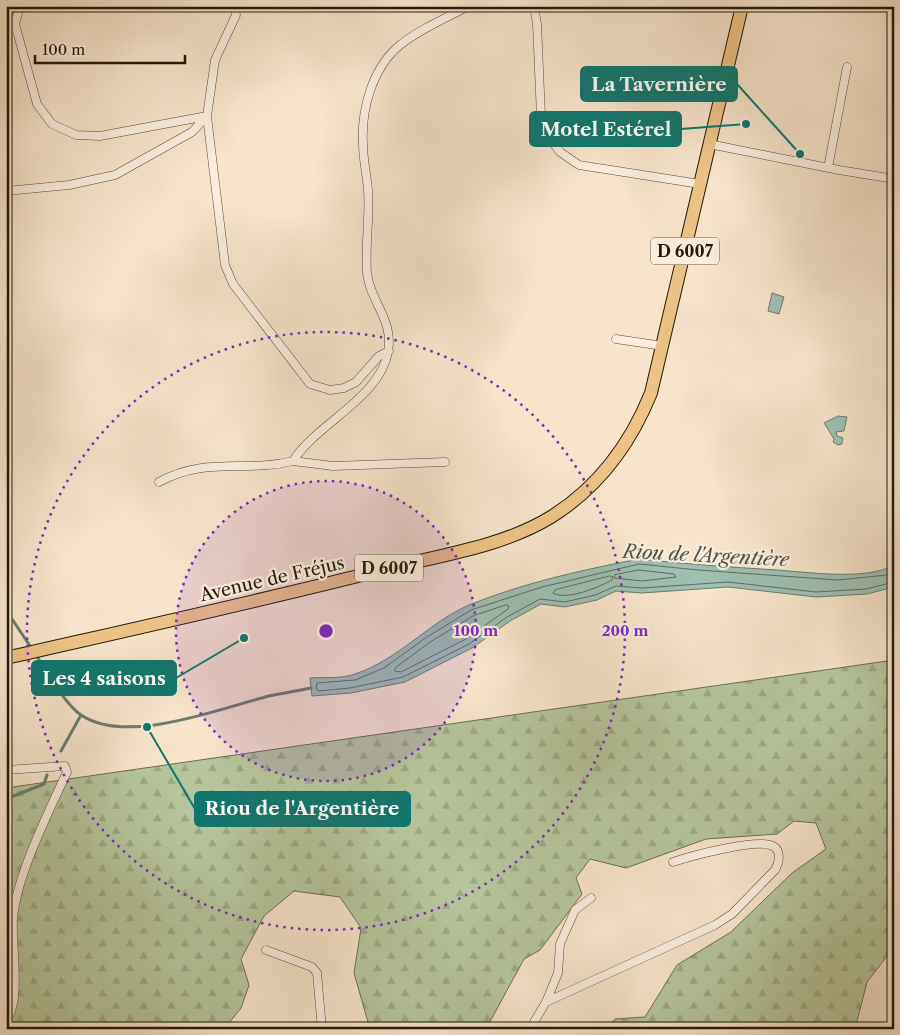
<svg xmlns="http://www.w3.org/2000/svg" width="900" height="1035" viewBox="0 0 900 1035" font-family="'Libre Caslon Text',serif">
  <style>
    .forest { fill: url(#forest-firs); stroke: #6c6e53 }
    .water { fill: #9ebfb2; stroke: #6c7c6f }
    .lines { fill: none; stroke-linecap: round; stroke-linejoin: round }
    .shore { stroke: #606c5e; stroke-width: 1 }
    .stream { stroke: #6c7c6f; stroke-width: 3 }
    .street-casing { stroke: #574b3a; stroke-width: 9 }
    .primary-casing { stroke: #22180a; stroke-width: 14 }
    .street { stroke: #faeddd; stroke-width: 8 }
    .primary { stroke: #ecc286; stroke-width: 12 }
    .ring { fill: none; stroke: #7b2cbf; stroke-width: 2.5; stroke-dasharray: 2.5 5 }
    .labels { text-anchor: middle; stroke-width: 4.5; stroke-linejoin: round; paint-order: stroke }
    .shield { fill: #faeddd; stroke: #635849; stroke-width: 1 }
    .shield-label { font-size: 16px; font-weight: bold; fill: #22180a }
    .street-label { font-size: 18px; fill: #22180a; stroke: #faeddd }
    .water-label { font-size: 19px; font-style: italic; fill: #4d5245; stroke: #faeddd }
    .centre { fill: #7b2cbf; stroke: #faeddd; stroke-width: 2.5 }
    .ring-label { font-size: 15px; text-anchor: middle; font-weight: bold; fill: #7b2cbf; stroke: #faeddd; stroke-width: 4.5; stroke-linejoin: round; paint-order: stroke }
    .leader { fill: none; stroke: #0f766e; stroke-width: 2 }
    .callout-dot { fill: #0f766e; stroke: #faeddd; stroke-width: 2 }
    .callout { fill: #0f766e; stroke: #0f766e; stroke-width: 2 }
    .callout-label { font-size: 19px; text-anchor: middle; font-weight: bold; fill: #fff }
  </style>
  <defs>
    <pattern id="forest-firs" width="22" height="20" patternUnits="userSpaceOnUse" patternTransform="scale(1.25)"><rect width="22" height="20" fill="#b6c59c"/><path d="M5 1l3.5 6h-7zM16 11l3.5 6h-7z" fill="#9ca885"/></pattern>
  </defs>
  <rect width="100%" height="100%" fill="#f7e4cb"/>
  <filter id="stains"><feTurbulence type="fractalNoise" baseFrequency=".004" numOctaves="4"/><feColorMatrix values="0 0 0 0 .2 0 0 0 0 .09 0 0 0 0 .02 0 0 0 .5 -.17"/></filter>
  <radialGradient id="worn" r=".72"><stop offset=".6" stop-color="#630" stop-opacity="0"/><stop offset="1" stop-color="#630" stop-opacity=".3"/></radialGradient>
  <!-- forest -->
  <path class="forest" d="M894,660V947L867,982L855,1029H607L615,1019L645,1017L677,965L731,932L792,873L826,849L816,823L794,821L777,834L706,839L626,868L590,859L576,878L582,894L540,950L524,959L486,1029H370L354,973L361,928L340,897L294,891L264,916L241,959L249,985L241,1008L224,1029H6V788Z"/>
  <!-- water -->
  <path class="water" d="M772,293L784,297L779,314L768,311Z
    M838,416L847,417L844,431L836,432L837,436L843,438L842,444L838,445L833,442L834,439L824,423Z
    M639,559C685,564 730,567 776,570C808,572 867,581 894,565V587L867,594L816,597L728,587L642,593L616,591L597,600L565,607L541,604L510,621L472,648L405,682L351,693L312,696L310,678C324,677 342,679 355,674C398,660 428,623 469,605C523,583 582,570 639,559Z"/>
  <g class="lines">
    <!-- shore -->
    <path class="shore" d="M639,570L674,574L676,577L642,581L614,578L615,575Z
      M894,571L887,575L838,580L698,570L639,564L542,587L471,610L427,637L384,668L355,680L317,683L316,688L318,691L350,688L403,677L469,644L507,617L540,599L565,602L595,595L616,586L642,588L728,582L816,592L866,589L894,582
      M610,576L613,577L612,580C599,587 567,601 553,593L555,590Z
      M506,605L509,606L508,609L466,639L401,672L395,671V668L430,642L473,616Z"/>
    <!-- stream -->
    <path class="stream" d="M6,610L32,649
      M36,655C48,673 64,703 81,715C127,746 221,708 269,696C283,693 297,691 311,688
      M61,751L81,715
      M6,799L44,784L47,775"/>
    <defs>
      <path id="street" d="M20,6L15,24L37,104L52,124L76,135L100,136L207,116L215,60L236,15L234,6
        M534,6L537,24L541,116L548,136L560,152L579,165L700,184
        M709,144L839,170L894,179
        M828,168L847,67
        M6,191L69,185L115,175L192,132L207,116L225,265L233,284L310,384L330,390L344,388L356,382L379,356L389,351
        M616,339L663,346
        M293,461L333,466L445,462
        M159,482C207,456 246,473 293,461C317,423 380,398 388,352C394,319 370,302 367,273C365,245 370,217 368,190C367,175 363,160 363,144C361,110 372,68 400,45C420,29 446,18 469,6
        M6,770L65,766L67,772C48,813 17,875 13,918C11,943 22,1002 6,1020
        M266,950L312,967L317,973L322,1029
        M546,1002L715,925L732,914L775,870C779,863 782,851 773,846C757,838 691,856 673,862
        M530,1029L546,1002L558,973L560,944L575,910L591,898"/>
      <path id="primary" d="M6,658C133,629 260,601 386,569C440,555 502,547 551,517C599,487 630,445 651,393L742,6"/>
    </defs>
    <!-- street casing -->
    <use href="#street" class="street-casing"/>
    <!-- primary casing -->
    <use href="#primary" class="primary-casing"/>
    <!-- street -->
    <use href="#street" class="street"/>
    <!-- primary -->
    <use href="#primary" class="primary"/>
  </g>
  <!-- distance rings -->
  <circle cx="326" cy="631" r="150" fill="#7b2cbf" fill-opacity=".12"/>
  <g class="ring">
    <circle cx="326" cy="631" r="150"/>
    <circle cx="326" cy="631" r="299"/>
  </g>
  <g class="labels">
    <!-- shield labels -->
    <g class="shield">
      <rect x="651" y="237.5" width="68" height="27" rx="4"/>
      <rect x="355" y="554.5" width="68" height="27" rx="4"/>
    </g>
    <g class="shield-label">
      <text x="685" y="257">D 6007</text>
      <text x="389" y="574">D 6007</text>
    </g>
    <!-- street labels -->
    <g class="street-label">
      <text transform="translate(272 579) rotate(-13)" y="6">Avenue de Fréjus</text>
    </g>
    <!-- water labels -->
    <g class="water-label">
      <text transform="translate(706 555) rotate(3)" y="7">Riou de l'Argentière</text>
    </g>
  </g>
  <circle cx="326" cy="631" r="8" class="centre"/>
  <g class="ring-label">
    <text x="476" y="636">100 m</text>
    <text x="625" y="636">200 m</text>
  </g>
  <!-- callouts -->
  <path class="leader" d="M800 154L737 84M746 124L681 129M244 638L176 678M147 727L195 809"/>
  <g class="callout-dot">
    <circle cx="800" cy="154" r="5"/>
    <circle cx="746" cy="124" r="5"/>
    <circle cx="244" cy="638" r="5"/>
    <circle cx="147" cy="727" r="5"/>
  </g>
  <g class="callout">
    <rect x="581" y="67" width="156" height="34" rx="5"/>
    <rect x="530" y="112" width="151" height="34" rx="5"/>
    <rect x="32" y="661" width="144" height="34" rx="5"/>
    <rect x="195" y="792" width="215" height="34" rx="5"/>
  </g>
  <g class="callout-label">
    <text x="659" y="91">La Tavernière</text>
    <text x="606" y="136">Motel Estérel</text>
    <text x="104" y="685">Les 4 saisons</text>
    <text x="302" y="815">Riou de l'Argentière</text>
  </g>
  <!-- margin -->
  <rect width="900" height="1035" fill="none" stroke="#f7e4cb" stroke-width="25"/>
  <rect x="8" y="8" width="885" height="1020" fill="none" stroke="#22180a" stroke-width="2.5"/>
  <rect x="12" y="12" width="875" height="1010" fill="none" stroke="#22180a"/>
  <!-- scale -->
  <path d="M35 55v8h150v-8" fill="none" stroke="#22180a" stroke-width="2.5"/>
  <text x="42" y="55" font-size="15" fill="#22180a" stroke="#faeddd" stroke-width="4" paint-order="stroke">100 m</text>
  <rect width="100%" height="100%" filter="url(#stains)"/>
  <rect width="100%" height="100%" fill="url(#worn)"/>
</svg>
